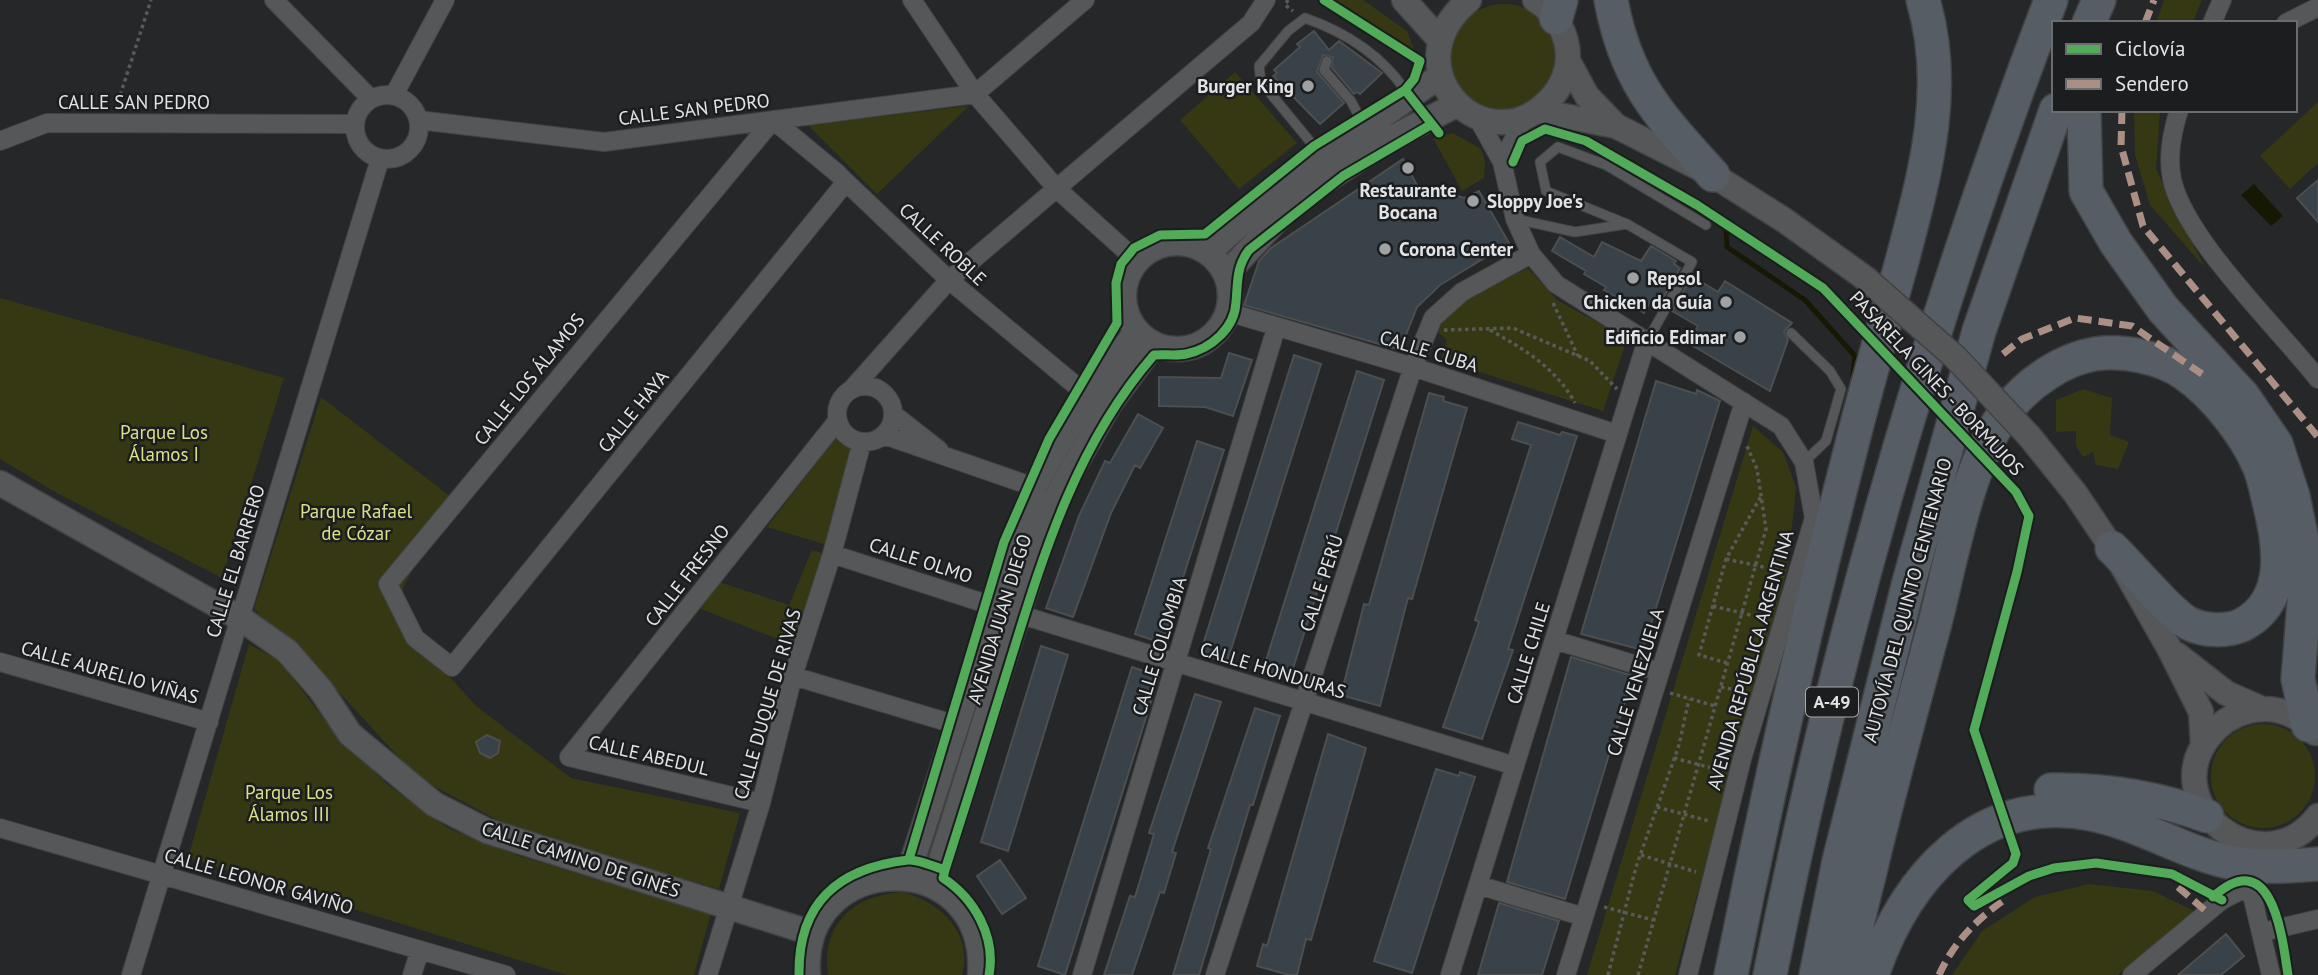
<svg xmlns="http://www.w3.org/2000/svg" width="2318" height="975" viewBox="0 0 2318 975" font-family="'PT Sans',sans-serif">
  <style>
    .green { fill: #363813 }
    .water { fill: #171804 }
    .lines { fill: none; stroke-linecap: round; stroke-linejoin: round }
    .stream { stroke: #171804; stroke-width: 5 }
    .building { fill: #394249; stroke: #4c4e4f; stroke-width: 2 }
    .lane-casing { stroke: #414243; stroke-width: 11 }
    .street-casing { stroke: #414243; stroke-width: 20 }
    .secondary-casing { stroke: #414243; stroke-width: 27 }
    .highway-casing { stroke: #414243; stroke-width: 36 }
    .path { stroke: #59595a; stroke-width: 3.5; stroke-dasharray: 3.5 3.5; stroke-linecap: butt }
    .lane { stroke: #565758; stroke-width: 9 }
    .street { stroke: #565758; stroke-width: 18 }
    .secondary { stroke: #565758; stroke-width: 24 }
    .highway { stroke: #565d64; stroke-width: 33 }
    .secondary-bridge-casing { stroke: #414243; stroke-width: 27; stroke-linecap: butt }
    .secondary-bridge { stroke: #565758; stroke-width: 24 }
    .quiet { stroke: #ac8f84; stroke-width: 7; stroke-dasharray: 14 7; stroke-linecap: butt }
    .cycleway-casing { stroke: #1b1d1f; stroke-width: 13 }
    .cycleway { stroke: #51ab58; stroke-width: 9 }
    .poi-dot { fill: #a0a1a3; stroke: #1b1d1f; stroke-width: 2.5 }
    .labels { text-anchor: middle; stroke-width: 5; stroke-linejoin: round; paint-order: stroke }
    .shield { fill: #1b1d1f; stroke: #a6a8aa; stroke-width: 2 }
    .shield-label { font-size: 18px; font-weight: bold; fill: #e2e3e5 }
    .poi-label { font-size: 19px; font-weight: bold; fill: #e2e3e5; stroke: #1b1d1f; text-anchor: end }
    .street-label { font-size: 19px; fill: #e2e3e5; stroke: #1b1d1f }
    .park-label { font-size: 19px; fill: #dce086; stroke: #1b1d1f }
  </style>
  <rect width="100%" height="100%" fill="#252728"/>
  <!-- green -->
  <path class="green" d="M1333,0H1363L1407,31L1415,52Z
    M2164,0H2202L2192,23H2156Z
    M1450 58a54 54 0 1 1 108 0a54 54 0 1 1-108 0Z
    M1235,72L1297,143L1239,189L1180,120Z
    M2318,102V163L2290,189L2260,156Z
    M969,106L877,194L808,125Z
    M2134,110H2160L2156,169L2205,268L2150,205L2135,155Z
    M1453,133L1481,149L1485,161L1484,178L1462,191L1433,138Z
    M1528,268L1557,300L1627,339L1603,411L1441,360L1447,340L1437,332C1456,298 1496,285 1528,268Z
    M0,298L284,378L222,578L57,493L0,459Z
    M2083,389L2112,398L2110,435L2129,442L2118,469L2096,465L2093,452L2083,457L2076,446V431L2056,432V400Z
    M321,397L451,497L391,611L476,706L571,778L740,813L719,889L511,827L418,778L336,689L254,609Z
    M1753,426L1783,452L1796,487L1788,566L1675,975H1587Z
    M836,437L853,446L827,545L767,527Z
    M812,550L825,554L793,645L696,607L719,582L789,605Z
    M249,644L281,662L332,730L388,785L448,828L519,856L711,913L694,975H567L188,858Z
    M2211 776a52 52 0 1 1 104 0a52 52 0 1 1-104 0Z
    M2089,884L2153,891L2196,912L2118,975H1952L1982,931L2035,897Z
    M903,892C939,902 974,932 962,975H828C821,923 854,895 903,892Z"/>
  <!-- water -->
  <path class="water" d="M2254,184L2283,216L2271,226L2241,195Z"/>
  <g class="lines">
    <!-- stream -->
    <path class="stream" d="M1726,230L1727,247L1805,300L1855,356L1853,376"/>
  </g>
  <!-- building -->
  <path class="building" d="M1314,31L1329,50L1339,41L1382,73L1360,94L1357,92L1354,94L1332,68L1333,57L1323,55L1317,72L1344,103L1320,124L1273,76L1277,73L1274,70L1300,47L1297,44Z
    M1403,159L1418,187L1465,198L1479,191L1509,243L1440,285L1417,307L1400,350L1244,305L1259,261L1271,248Z
    M2318,180V222L2297,198Z
    M1560,237L1594,257L1602,242L1641,261L1651,246L1676,261L1674,264L1680,268L1660,304L1652,299L1644,313L1604,290L1606,287L1584,274L1586,271L1552,251Z
    M1692,276L1718,292L1725,281L1792,323L1784,331L1788,340L1770,391L1688,343L1698,326L1672,311Z
    M1229,353L1252,360L1233,416L1205,407L1159,406V377L1221,378Z
    M1294,355L1321,364L1227,662L1200,654Z
    M1357,371L1384,380L1290,678L1263,670Z
    M1656,381L1696,394L1697,390L1720,401L1643,650L1581,634Z
    M1429,393L1444,397L1443,401L1467,408L1412,599L1408,598L1380,706L1341,695L1364,604L1369,605Z
    M1138,414L1163,428L1140,468L1135,465L1111,513L1073,617L1046,608L1079,516L1105,461L1110,463Z
    M1518,422L1560,435L1562,432L1577,436L1508,649L1513,650L1482,739L1443,727L1479,622L1475,620L1531,445L1512,439Z
    M1197,441L1224,450L1162,643L1135,634Z
    M1041,646L1068,655L1008,851L981,842Z
    M1571,657L1633,676L1565,899L1507,882Z
    M1132,667L1159,676L1065,975L1038,966Z
    M1195,694L1221,702L1172,852L1176,853L1164,893L1160,892L1132,975H1104L1130,896L1135,897L1154,834L1149,833Z
    M1255,708L1280,716L1265,765L1253,805H1250L1199,975H1173L1211,849L1208,848Z
    M1328,734L1366,748L1311,940L1306,939L1297,975H1289L1257,966L1263,944L1267,946Z
    M487,735L500,741L498,753L490,758L480,753L476,742Z
    M1436,769L1459,776L1460,772L1475,777L1412,973L1374,961Z
    M1000,860L1026,898L1002,914L977,876Z
    M1499,903L1559,921L1542,975H1478Z
    M2226,934L2244,956L2221,975H2178Z"/>
  <g class="lines">
    <defs>
      <path id="lane" d="M1327,61L1324,70L1351,101L1364,126
        M1322,156L1261,82L1259,66L1288,31L1305,18C1345,32 1381,55 1405,90
        M1515,219L1575,232L1627,224L1692,262L1646,343
        M1627,224L1546,191L1540,162L1558,147L1606,165L1706,225
        M1791,333L1830,371L1841,389L1826,441L1804,462"/>
      <path id="street" d="M274,0L371,99
        M912,0L975,94L1057,189L1137,261
        M2212,23L2222,0
        M2286,23L2318,7
        M975,94L1085,0
        M394,95L445,0
        M355 127a32 32 0 1 1 64 0a32 32 0 1 1-64 0Z
        M2179,110C2172,132 2167,156 2172,179C2184,238 2279,329 2318,379
        M1477,117L1502,162L1515,219L1531,254L1556,284L1781,426L1804,462L1814,518L1742,759L1688,975
        M418,120L604,142L975,94
        M0,141L47,123L355,124
        M1502,162L1525,117
        M846,182L452,667L415,638L388,584L773,120L837,173L846,182L949,280L1087,395
        M1228,312L1413,367L1617,434
        M837 414a28 28 0 1 1 56 0a28 28 0 1 1-56 0Z
        M851,390L949,280L1251,23L1266,0
        M893,414L939,450
        M884,435L1034,487
        M832,554L996,607
        M1018,614L1515,766
        M1554,640L1660,672
        M0,662L209,722
        M793,676L957,725
        M761,803L569,757L838,420
        M0,828L506,975
        M1478,885L1584,917
        M2263,932L2318,919
        M131,975L380,159
        M412,975L420,950
        M708,975L761,803L793,676L832,554L862,442
        M1082,975L1276,328
        M1215,975L1413,367L1433,318L1462,292L1531,254
        M1450,975L1646,343
        M1566,975L1744,402
        M2132,975L2222,900L2246,888L2251,891L2271,975"/>
      <path id="secondary" d="M1404,0L1439,39
        M1469,0C1390,67 1481,161 1544,105C1558,93 1567,76 1568,58C1568,34 1556,12 1535,0
        M1568,61L1587,96L1616,126
        M1538,111L1616,126L1713,175L1784,220L1865,278
        M1124 296a53 53 0 1 1 106 0a53 53 0 1 1-106 0Z
        M1208,253L1284,184L1440,76
        M1226,274L1295,201L1388,140L1458,104
        M2030,437L2075,493L2112,548L2169,648L2201,712L2203,745
        M0,483L240,618L287,651L321,690L350,734L434,804L487,831L812,933
        M2176,654L2226,693L2260,708
        M2315,733C2297,713 2274,705 2248,711C2232,715 2219,724 2209,737C2155,805 2262,889 2318,816
        M907,878L1034,487L1087,395L1137,331
        M933,885L1054,501L1109,405L1154,344
        M808,975C799,848 989,844 980,975"/>
      <path id="highway" d="M1611,0C1626,82 1659,115 1713,175
        M1556,18L1561,0
        M2089,23L2099,0
        M2084,110L2086,191L2116,243L2163,309L2243,396L2276,444L2293,496L2307,564L2298,679L2308,725
        M2051,790C2106,789 2156,797 2207,816
        M1731,975C1766,799 1806,623 1851,448C1866,387 1884,326 1901,265C1924,177 1950,90 1923,0
        M1770,975C1836,643 1930,316 2051,0
        M1816,975L1839,861L1909,582L1979,331L2056,110
        M1847,975C1853,936 1864,897 1873,859C1892,780 1914,701 1935,623C1951,561 1968,460 2007,410C2027,384 2062,359 2095,354C2123,350 2161,357 2185,374C2214,394 2245,433 2259,466C2264,477 2266,490 2269,502C2280,544 2289,601 2242,625C2226,632 2203,631 2188,623C2170,614 2129,564 2112,548
        M1872,975C1905,879 1978,792 2091,814C2142,824 2187,855 2238,864C2264,868 2291,866 2318,864"/>
    </defs>
    <!-- lane casing -->
    <use href="#lane" class="lane-casing"/>
    <!-- street casing -->
    <use href="#street" class="street-casing"/>
    <!-- secondary casing -->
    <use href="#secondary" class="secondary-casing"/>
    <!-- highway casing -->
    <use href="#highway" class="highway-casing"/>
    <!-- path -->
    <path class="path" d="M1288,0L1285,5L1293,11
      M116,108L151,0
      M1553,303L1578,356
      M1444,330L1513,328L1590,361L1617,389
      M1490,330C1524,349 1556,368 1575,403
      M1726,559L1783,571
      M1713,606L1767,619
      M1727,663L1699,655L1726,559L1761,496
      M1721,687L1746,692
      M1670,693L1715,706
      M1674,758L1723,771
      M1657,807L1709,821
      M1641,855L1696,872
      M1604,907L1653,920
      M1608,975L1636,867L1679,745L1689,699
      M1638,975L1766,529L1757,469L1747,446"/>
    <!-- lane -->
    <use href="#lane" class="lane"/>
    <!-- street -->
    <use href="#street" class="street"/>
    <!-- secondary -->
    <use href="#secondary" class="secondary"/>
    <!-- highway -->
    <use href="#highway" class="highway"/>
    <defs>
      <path id="secondary-bridge" d="M1865,278L1956,358L2030,437"/>
    </defs>
    <!-- secondary-bridge casing -->
    <use href="#secondary-bridge" class="secondary-bridge-casing"/>
    <!-- secondary-bridge -->
    <use href="#secondary-bridge" class="secondary-bridge"/>
    <!-- quiet -->
    <path class="quiet" d="M2145,23L2154,0
      M2122,110L2121,146L2143,226L2318,437
      M2003,354L2022,339L2075,318L2132,326L2202,374
      M2178,887L2208,913
      M1939,975C1954,942 1975,921 2004,900"/>
    <defs>
      <path id="cycleway" d="M1324,0L1420,61L1414,79L1405,90
        M1513,162L1522,141L1545,129L1586,141L1697,205L1823,288L2016,492L2029,516L2017,572L1974,730L2016,854L2013,863L1968,900L1974,906L2029,876L2054,868L2096,863L2172,874L2222,900
        M909,859L1004,542L1049,439L1117,323L1116,283L1121,264L1134,248L1160,235L1205,234L1314,146L1405,90L1439,133
        M2213,897C2272,844 2282,935 2288,975
        M799,975C798,902 839,868 908,860C918,859 935,867 945,870
        M989,975C996,937 975,899 943,878L945,870C967,801 989,731 1010,662C1044,552 1077,443 1154,355C1164,354 1176,356 1186,354C1211,349 1235,328 1236,302C1238,282 1236,267 1249,250L1343,176L1432,124"/>
    </defs>
    <!-- cycleway casing -->
    <use href="#cycleway" class="cycleway-casing"/>
    <!-- cycleway -->
    <use href="#cycleway" class="cycleway"/>
  </g>
  <!-- markers -->
  <g class="poi-dot">
    <circle cx="1308" cy="86" r="7"/>
    <circle cx="1408" cy="168" r="7"/>
    <circle cx="1473" cy="201" r="7"/>
    <circle cx="1385" cy="249" r="7"/>
    <circle cx="1633" cy="278" r="7"/>
    <circle cx="1726" cy="302" r="7"/>
    <circle cx="1740" cy="337" r="7"/>
  </g>
  <g class="labels">
    <!-- shield labels -->
    <rect class="shield" x="1806" y="687.5" width="52" height="29" rx="5"/>
    <g class="shield-label">
      <text x="1832" y="708">A-49</text>
    </g>
    <!-- poi labels -->
    <g class="poi-label">
      <text x="1294" y="93">Burger King</text>
      <text x="1408" y="197" text-anchor="middle">Restaurante<tspan x="1408" dy="22">Bocana</tspan></text>
      <text x="1487" y="208" text-anchor="start">Sloppy Joe's</text>
      <text x="1399" y="256" text-anchor="start">Corona Center</text>
      <text x="1647" y="285" text-anchor="start">Repsol</text>
      <text x="1712" y="309">Chicken da Guía</text>
      <text x="1726" y="344">Edificio Edimar</text>
    </g>
    <!-- street labels -->
    <g class="street-label">
      <text x="134" y="109">CALLE SAN PEDRO</text>
      <text transform="translate(694 109) rotate(-7)" y="7">CALLE SAN PEDRO</text>
      <text transform="translate(943 244) rotate(43)" y="7">CALLE ROBLE</text>
      <text transform="translate(1429 351) rotate(17)" y="7">CALLE CUBA</text>
      <text transform="translate(529 379) rotate(-51)" y="7">CALLE LOS ÁLAMOS</text>
      <text transform="translate(1937 383) rotate(47)" y="7">PASARELA GINES - BORMUJOS</text>
      <text transform="translate(633 411) rotate(-51)" y="7">CALLE HAYA</text>
      <text transform="translate(921 560) rotate(18)" y="7">CALLE OLMO</text>
      <text transform="translate(235 561) rotate(-73)" y="7">CALLE EL BARRERO</text>
      <text transform="translate(687 575) rotate(-52)" y="7">CALLE FRESNO</text>
      <text transform="translate(1321 583) rotate(-72)" y="7">CALLE PERÚ</text>
      <text transform="translate(1907 600) rotate(-75)" y="7">AUTOVÍA DEL QUINTO CENTENARIO</text>
      <text transform="translate(999 619) rotate(-73)" y="7">AVENIDA JUAN DIEGO</text>
      <text transform="translate(1159 646) rotate(-73)" y="7">CALLE COLOMBIA</text>
      <text transform="translate(1528 653) rotate(-73)" y="7">CALLE CHILE</text>
      <text transform="translate(1750 660) rotate(-74)" y="7">AVENIDA REPÚBLICA ARGENTINA</text>
      <text transform="translate(1273 670) rotate(17)" y="7">CALLE HONDURAS</text>
      <text transform="translate(110 672) rotate(16)" y="7">CALLE AURELIO VIÑAS</text>
      <text transform="translate(1635 682) rotate(-73)" y="7">CALLE VENEZUELA</text>
      <text transform="translate(767 704) rotate(-74)" y="7">CALLE DUQUE DE RIVAS</text>
      <text transform="translate(649 755) rotate(13)" y="7">CALLE ABEDUL</text>
      <text transform="translate(581 859) rotate(18)" y="7">CALLE CAMINO DE GINÉS</text>
      <text transform="translate(259 881) rotate(16)" y="7">CALLE LEONOR GAVIÑO</text>
    </g>
    <!-- park labels -->
    <g class="park-label">
      <text x="164" y="439">Parque Los<tspan x="164" dy="22">Álamos I</tspan></text>
      <text x="356" y="518">Parque Rafael<tspan x="356" dy="22">de Cózar</tspan></text>
      <text x="289" y="799">Parque Los<tspan x="289" dy="22">Álamos III</tspan></text>
    </g>
  </g>
  <!-- legend -->
  <rect x="2052" y="21" width="245" height="91" fill="#1b1d1f" stroke="#6b6c6e" stroke-width="2"/>
  <rect x="2066" y="44" width="35" height="10" fill="#51ab58" stroke="#6b6c6e" stroke-width="2"/>
  <text x="2115" y="56" font-size="21" fill="#e2e3e5">Ciclovía</text>
  <rect x="2066" y="79" width="35" height="10" fill="#ac8f84" stroke="#6b6c6e" stroke-width="2"/>
  <text x="2115" y="91" font-size="21" fill="#e2e3e5">Sendero</text>
</svg>
